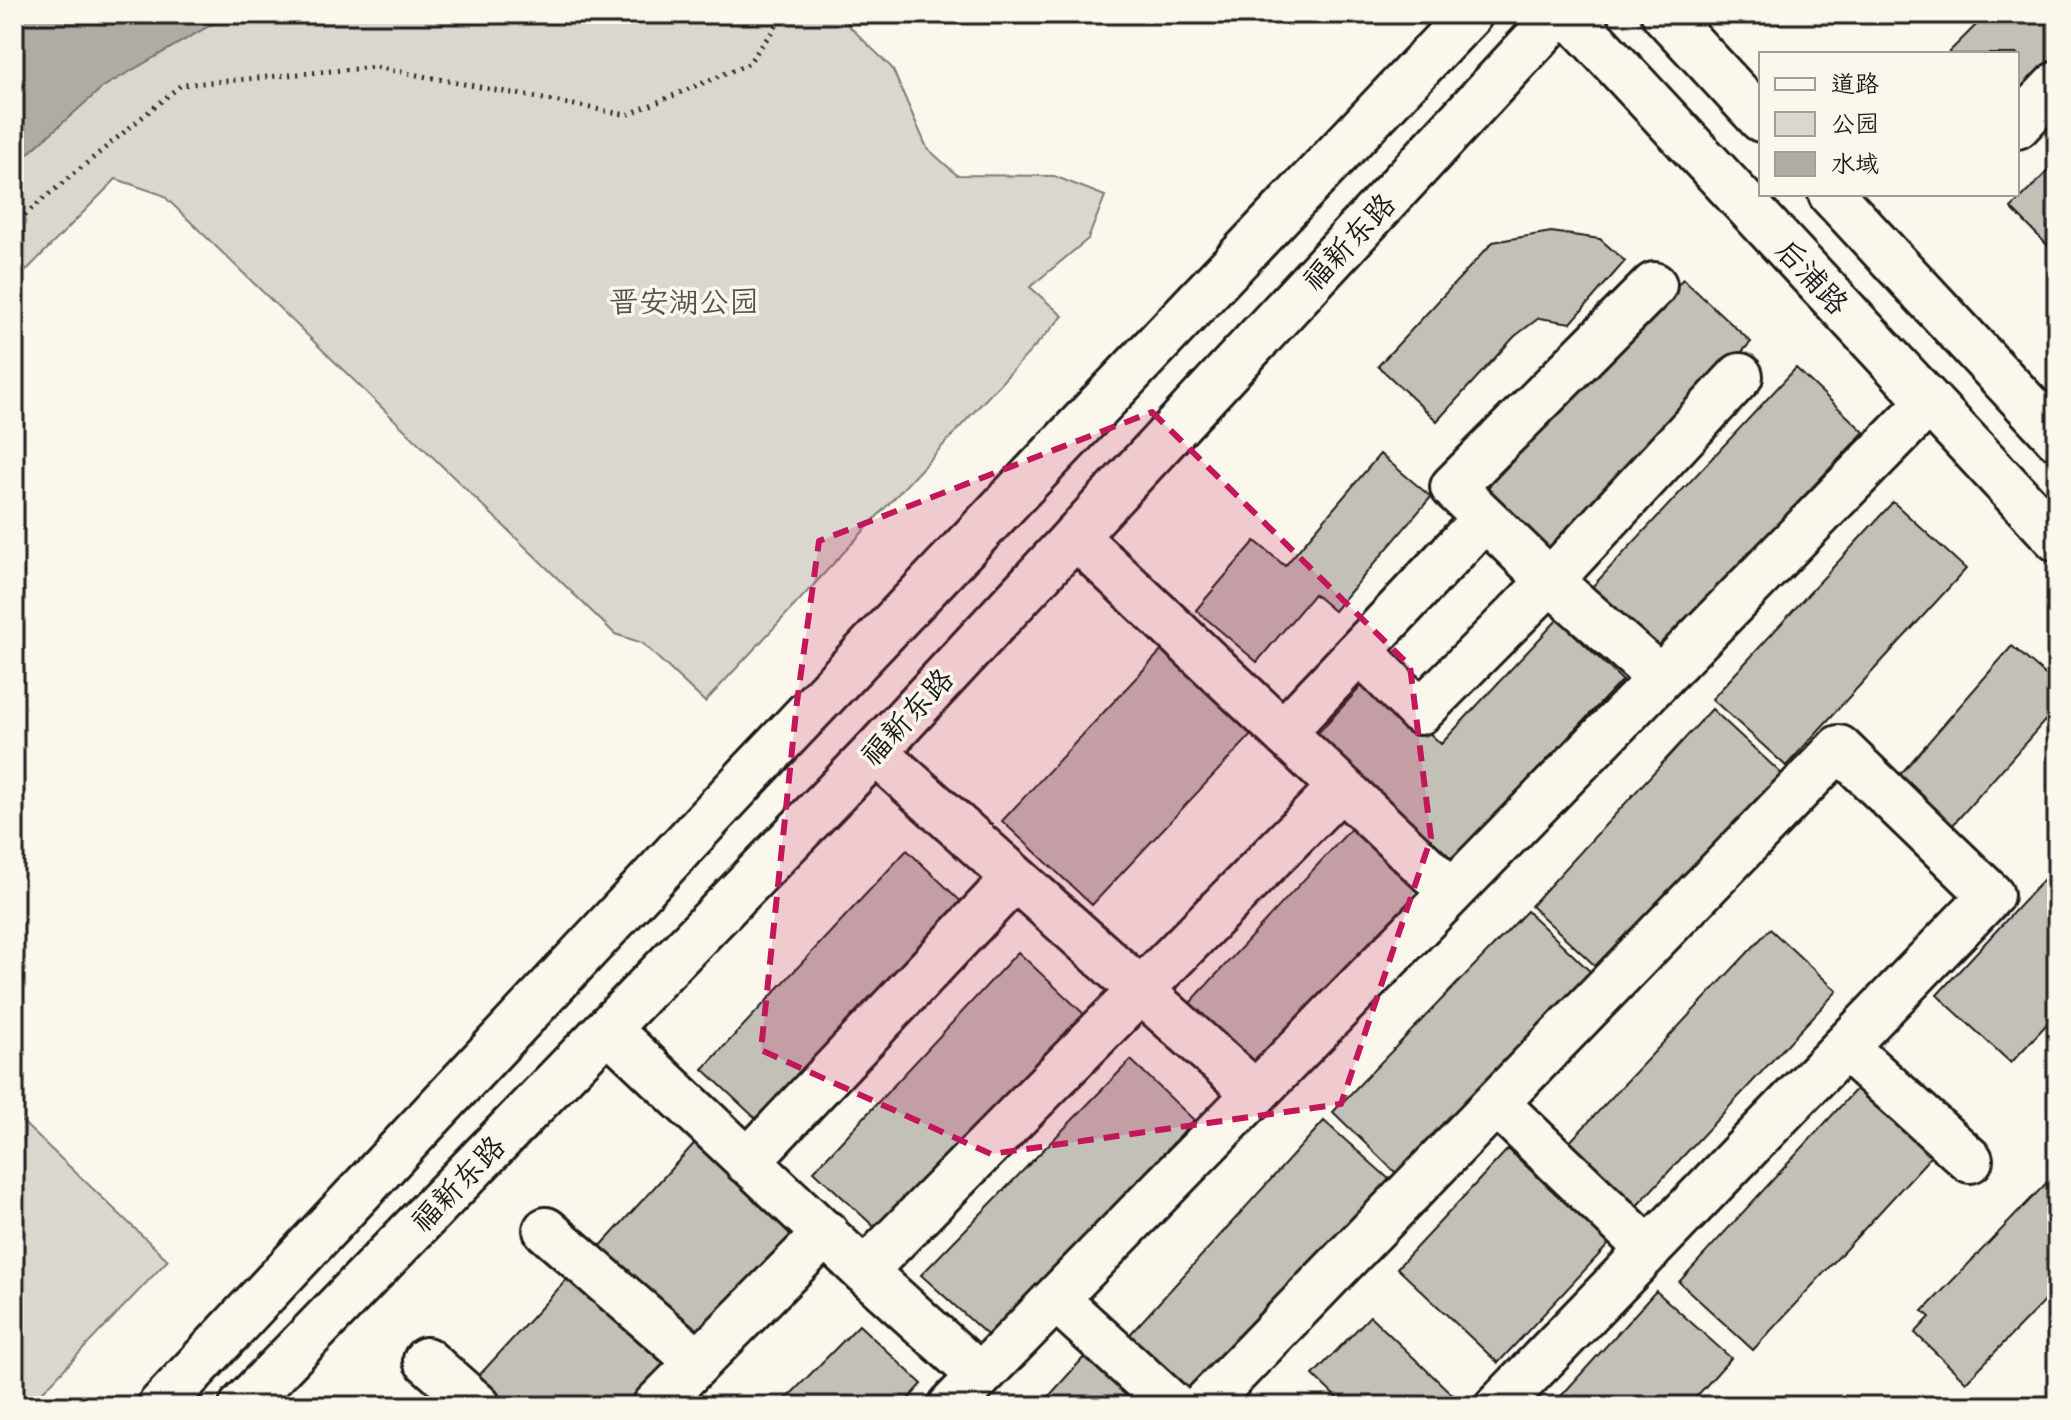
<svg xmlns="http://www.w3.org/2000/svg" width="2071" height="1420" viewBox="0 0 2071 1420" font-family="'Patrick Hand','LXGW WenKai TC',sans-serif">
  <style>
    .green { fill: #dad7ce; stroke: #7b7a75; stroke-width: 2 }
    .water { fill: #afaca5; stroke: #74726e; stroke-width: 2 }
    .building { fill: #c3c0b8; stroke: #1c1c1c; stroke-width: 2 }
    .lines { fill: none; stroke-linecap: round; stroke-linejoin: round }
    .minor-casing { stroke: #1c1c1c; stroke-width: 50 }
    .major-casing { stroke: #1c1c1c; stroke-width: 50 }
    .path { stroke: #1c1c1c; stroke-width: 5; stroke-dasharray: 2 6; stroke-linecap: butt }
    .minor { stroke: #fbf7ec; stroke-width: 44 }
    .major { stroke: #fbf7ec; stroke-width: 44 }
    .marked { fill: #c2185b; fill-opacity: 0.2; stroke: #c2185b; stroke-width: 6; stroke-dasharray: 16 10; stroke-linejoin: round }
    .labels { text-anchor: middle; stroke-width: 7; stroke-linejoin: round; paint-order: stroke }
    .street-label { font-size: 30px; fill: #1c1c1c; stroke: #fbf7ec }
    .park-label { font-size: 30px; fill: #555451; stroke: #fbf7ec }
  </style>
  <rect width="100%" height="100%" fill="#fbf7ec"/>
  <filter id="ink" filterUnits="userSpaceOnUse"><feTurbulence type="fractalNoise" baseFrequency=".0125" numOctaves="2"/><feDisplacementMap in="SourceGraphic" scale="16" xChannelSelector="R" yChannelSelector="G"/><feConvolveMatrix kernelMatrix="1 2 1 2 8 2 1 2 1" color-interpolation-filters="sRGB"/></filter>
  <g filter="url(#ink)">
    <!-- green -->
    <path class="green" d="M14,14H856L847,24L892,68L927,148L957,175L1054,176L1105,196L1088,239L1030,287L1063,316L705,702L642,643L615,634L163,195L116,179L14,283Z
      M14,1114L168,1260L29,1406H14Z"/>
    <!-- water -->
    <path class="water" d="M14,14H259L216,22L103,87L14,166Z"/>
    <!-- building -->
    <path class="building" d="M1987,14H2057V66L2017,107V54H1947Z
      M2057,162V255L2011,208Z
      M1551,232L1600,239L1625,261L1571,323L1539,318L1515,336L1437,421L1378,366L1493,242Z
      M1683,279L1751,342L1547,561L1479,497Z
      M1796,368L1864,432L1660,650L1592,587Z
      M1380,454L1431,497L1334,611L1314,594L1257,662L1196,610L1255,541L1285,566Z
      M1893,502L1966,569L1786,766L1712,699Z
      M1558,619L1622,680L1452,861L1318,733L1370,677L1441,744Z
      M2012,646L2057,685V707L1952,826L1898,777Z
      M1163,649L1253,733L1092,905L1002,821Z
      M1712,709L1785,777L1604,974L1531,906Z
      M1359,820L1433,887L1251,1084L1178,1016Z
      M907,850L974,914L770,1132L703,1069Z
      M2057,865V1013L2011,1063L1937,995Z
      M1527,911L1596,977L1402,1179L1333,1112Z
      M1770,929L1837,991L1633,1210L1565,1147Z
      M1018,952L1086,1016L882,1234L814,1171Z
      M1131,1060L1194,1120L995,1342L921,1275Z
      M1860,1085L1934,1153L1753,1350L1679,1282Z
      M1324,1121L1399,1188L1201,1406L1124,1341Z
      M702,1135L803,1226L698,1341L598,1249Z
      M1508,1149L1609,1244L1498,1363L1397,1268Z
      M2057,1172V1288L1966,1382L1915,1333L1930,1317L1923,1311Z
      M579,1266L680,1357L635,1406H503L475,1380Z
      M1656,1291L1731,1358L1688,1406H1552Z
      M1370,1316L1457,1399L1450,1406H1345L1313,1375Z
      M859,1325L922,1384L902,1406H779Z
      M1086,1355L1142,1406H1040Z"/>
    <g class="lines">
      <defs>
        <path id="minor" d="M2017,126L2057,84
          M1485,518L1453,487L1654,285
          M1075,536L1451,891
          M1659,677L1550,581L1740,376
          M1283,732L1485,518L1550,581L1420,712L1360,651
          M875,752L1255,1093
          M609,1030L864,1271L980,1376
          M1845,1047L1970,1160
          M1496,1103L1649,1250
          M747,1162L1014,879
          M546,1230L698,1362
          M864,1271L1341,787
          M1056,1299L1173,1406
          M426,1360L478,1406
          M655,1406L826,1233
          M951,1406L1929,402
          M1203,1406L1839,748L1991,895L1498,1406"/>
        <path id="major" d="M1569,14L2057,539
          M1664,14L1761,119
          M1831,194L2057,437
          M160,1406L748,776L1470,14
          M242,1406L875,752L1559,14"/>
      </defs>
      <!-- minor casing -->
      <use href="#minor" class="minor-casing"/>
      <!-- major casing -->
      <use href="#major" class="major-casing"/>
      <!-- path -->
      <path class="path" d="M14,227L29,211L181,85L375,67L627,115L748,64L785,14
        M14,1365L20,1367"/>
      <!-- minor -->
      <use href="#minor" class="minor"/>
      <!-- major -->
      <use href="#major" class="major"/>
    </g>
  </g>
  <!-- marked area -->
  <path class="marked" d="M1152,412L1410,666L1431,838L1341,1104L991,1154L761,1050L797,702L819,541Z"/>
  <g class="labels">
    <!-- street labels -->
    <g class="street-label">
      <text transform="translate(1349 242) rotate(-47)" y="10">福新东路</text>
      <text transform="translate(1812 277) rotate(47)" y="10">后浦路</text>
      <text transform="translate(907 717) rotate(-47)" y="10">福新东路</text>
      <text transform="translate(458 1184) rotate(-46)" y="10">福新东路</text>
    </g>
    <!-- park labels -->
    <g class="park-label">
      <text x="684" y="312">晋安湖公园</text>
    </g>
  </g>
  <!-- margin -->
  <rect width="2071" height="1420" fill="none" stroke="#fbf7ec" stroke-width="48"/>
  <rect x="24" y="24" width="2023" height="1372" fill="none" stroke="#1c1c1c" stroke-width="3" filter="url(#ink)"/>
  <!-- legend -->
  <rect x="1759" y="52" width="260" height="144" fill="#fbf7ec" stroke="#a29f99" stroke-width="2"/>
  <rect x="1775" y="78" width="40" height="12" fill="#fbf7ec" stroke="#a29f99" stroke-width="2"/>
  <text x="1831" y="92" font-size="24" fill="#1c1c1c">道路</text>
  <rect x="1775" y="112" width="40" height="24" fill="#dad7ce" stroke="#a29f99" stroke-width="2"/>
  <text x="1831" y="132" font-size="24" fill="#1c1c1c">公园</text>
  <rect x="1775" y="152" width="40" height="24" fill="#afaca5" stroke="#a29f99" stroke-width="2"/>
  <text x="1831" y="172" font-size="24" fill="#1c1c1c">水域</text>
</svg>
